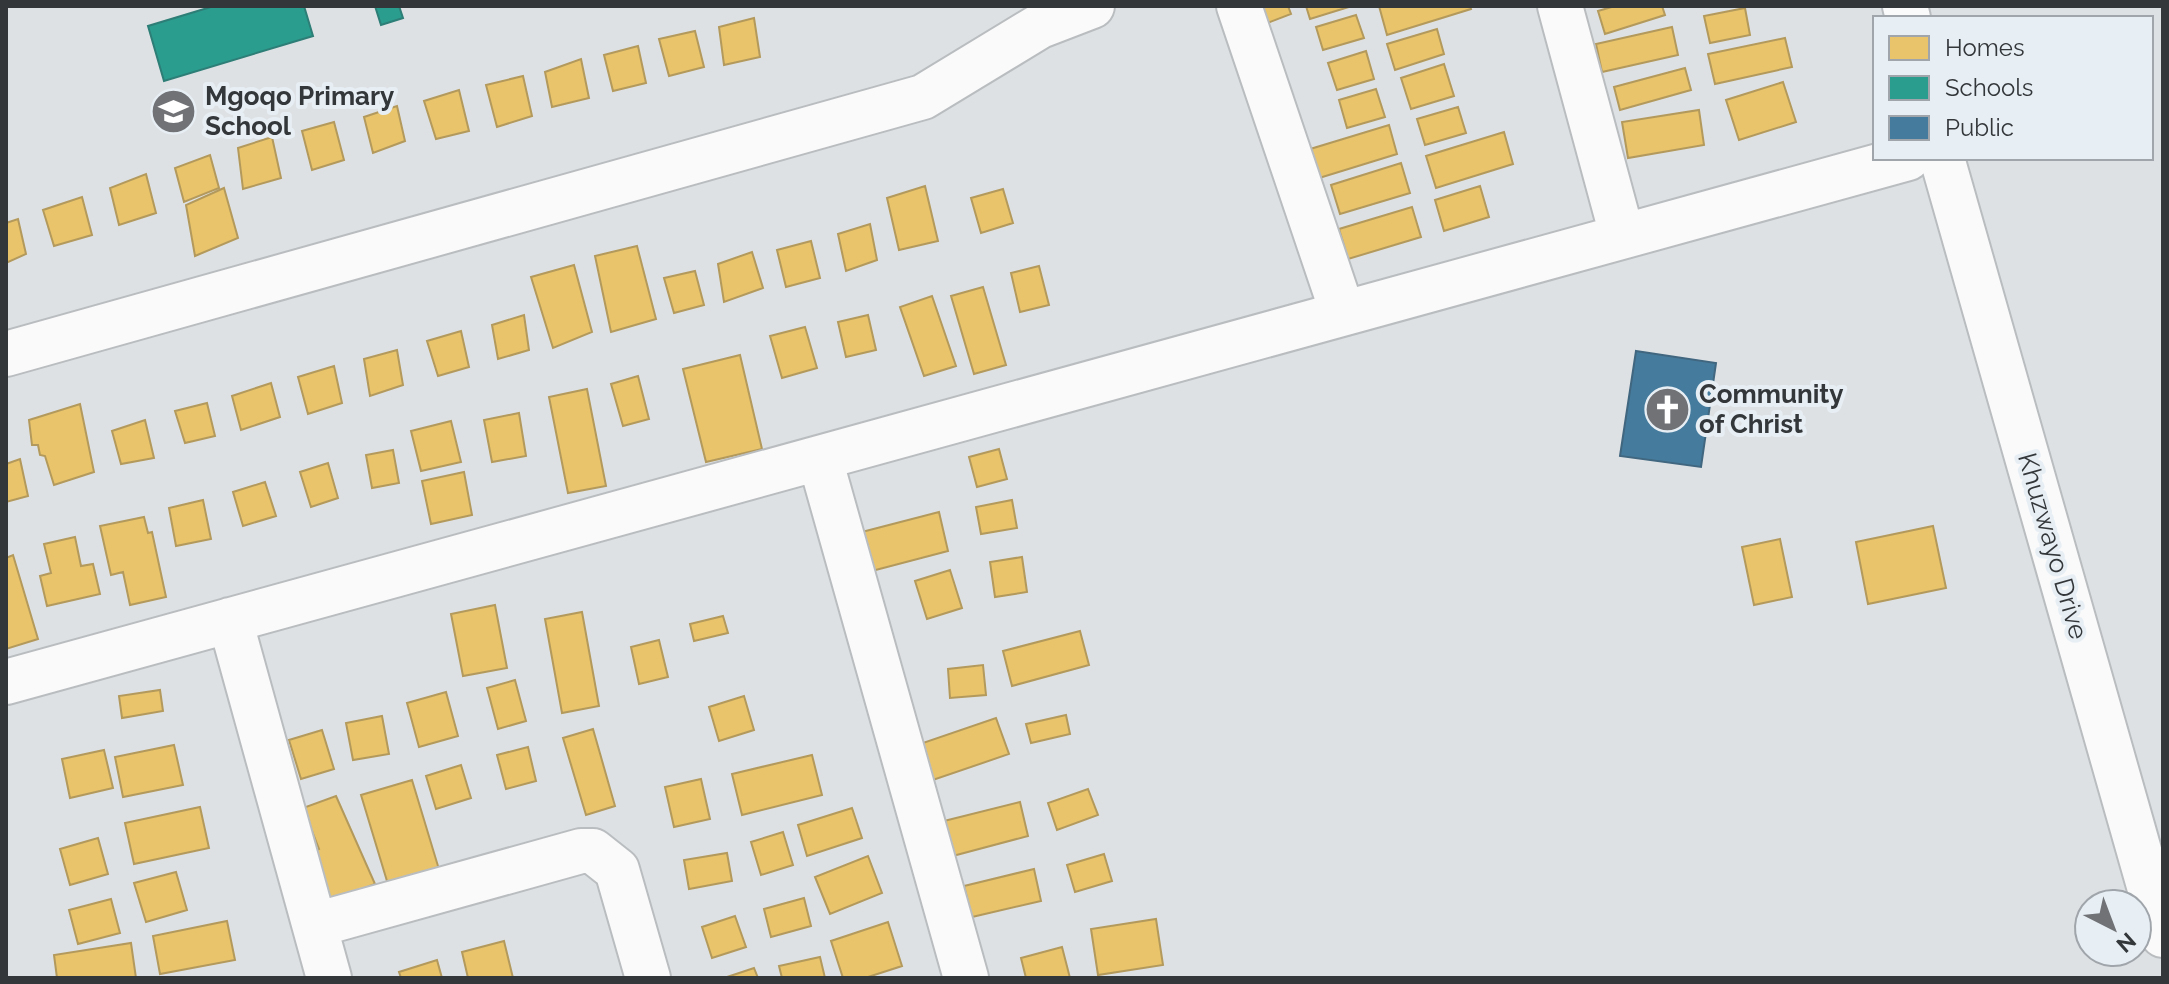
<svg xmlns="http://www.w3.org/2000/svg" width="2169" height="984" viewBox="0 0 2169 984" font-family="Raleway,sans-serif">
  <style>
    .homes { fill: #e9c46a; stroke: #b39a5c; stroke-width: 2 }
    .schools { fill: #2a9d8f; stroke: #2d7e76; stroke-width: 2 }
    .public { fill: #457b9d; stroke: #40677f; stroke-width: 2 }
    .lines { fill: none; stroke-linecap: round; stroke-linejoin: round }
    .minor-casing { stroke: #babdbf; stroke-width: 48 }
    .minor { stroke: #fafafb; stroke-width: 44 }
    .labels { text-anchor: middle; stroke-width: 8; stroke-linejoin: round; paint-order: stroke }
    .poi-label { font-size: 26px; font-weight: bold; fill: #34373a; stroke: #e7eff5; text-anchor: start }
    .street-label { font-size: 26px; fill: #34373a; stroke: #e7eff5 }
  </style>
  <rect width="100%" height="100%" fill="#dee1e4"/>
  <!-- homes -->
  <path class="homes" d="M1249,6H1288L1291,14L1257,27Z
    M1306,6H1352L1310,19Z
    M1379,6H1470L1471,9L1387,35Z
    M1615,6H1662L1665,15L1605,34L1598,11Z
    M1745,8L1750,35L1710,43L1704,16Z
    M1356,15L1364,38L1323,50L1316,27Z
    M754,18L760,57L724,65L719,27Z
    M1672,27L1678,55L1602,72L1596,44Z
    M1437,29L1444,54L1395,70L1387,44Z
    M695,31L704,67L669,76L659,39Z
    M1785,38L1792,67L1715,84L1708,54Z
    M638,46L646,83L613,91L604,55Z
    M1366,51L1374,79L1337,90L1328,63Z
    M581,59L589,98L552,107L545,72Z
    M1444,64L1454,96L1411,109L1401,78Z
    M1685,68L1691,90L1620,110L1614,87Z
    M523,76L532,116L497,127L486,85Z
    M1783,82L1796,122L1739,140L1726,100Z
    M1376,89L1385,117L1347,128L1339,100Z
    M459,90L469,131L436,139L424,101Z
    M397,106L405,141L373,153L364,117Z
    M1458,107L1466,133L1425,145L1417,119Z
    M1699,110L1704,145L1628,158L1622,122Z
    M334,122L344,160L312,170L302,131Z
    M1389,125L1397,154L1316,179L1307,150Z
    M1504,132L1513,164L1436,188L1426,156Z
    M272,137L281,178L243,189L238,148Z
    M210,155L219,188L184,202L175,168Z
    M1401,163L1410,193L1340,214L1331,185Z
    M146,174L156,213L119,225L110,188Z
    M925,186L938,241L899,250L887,198Z
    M1480,186L1489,217L1444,231L1435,200Z
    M224,188L238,238L195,256L186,205Z
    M1003,189L1013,223L981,233L971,198Z
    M82,197L92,235L54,246L43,210Z
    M1412,207L1421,237L1348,259L1339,229Z
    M18,219L26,254L6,263V223Z
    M870,224L877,260L846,271L838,234Z
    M811,241L820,278L786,287L777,250Z
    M637,246L656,319L611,332L595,256Z
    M752,252L763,288L724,302L718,264Z
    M574,265L592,332L553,348L531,277Z
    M1039,266L1049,305L1020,312L1011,273Z
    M695,271L704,305L674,313L664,278Z
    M983,287L1006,365L974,374L951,296Z
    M932,296L956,366L924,376L900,307Z
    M524,315L529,350L498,359L492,325Z
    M868,315L876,350L846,357L838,322Z
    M805,327L817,368L782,378L770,336Z
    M461,331L469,367L438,376L427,341Z
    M397,350L403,385L370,396L364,359Z
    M740,355L762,449L706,462L683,369Z
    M334,366L342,403L308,414L298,377Z
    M638,376L649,419L623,426L611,384Z
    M271,383L280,417L241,430L232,396Z
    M587,389L606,486L568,493L549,397Z
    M207,403L215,436L185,443L175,411Z
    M80,404L94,472L54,485L45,456L40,455L38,445H32L29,420Z
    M519,413L526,456L492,462L484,420Z
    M145,420L154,458L121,464L112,431Z
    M451,421L461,462L421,471L411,431Z
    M999,449L1007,479L977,487L969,457Z
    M393,450L399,483L372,488L366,455Z
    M20,459L28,496L6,502V464Z
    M328,463L338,498L311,507L300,472Z
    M464,472L472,515L431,524L422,481Z
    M265,482L276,516L243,526L233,492Z
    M203,500L211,539L176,546L169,508Z
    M1012,500L1017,528L981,534L976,507Z
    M939,512L948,551L868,572L858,533Z
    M144,517L148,533L152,532L166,597L130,605L123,572L111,575L100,526Z
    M1933,526L1946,588L1868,604L1856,542Z
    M75,537L81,566L93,564L100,594L47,606L40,576L51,573L44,544Z
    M1780,539L1792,597L1754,605L1742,547Z
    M13,555L38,639L6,649V558Z
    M1022,557L1027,592L995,597L990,562Z
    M950,570L962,608L927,619L915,581Z
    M495,605L507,668L463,676L451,614Z
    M582,612L599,706L562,713L545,619Z
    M723,616L728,633L694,641L690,624Z
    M1080,631L1089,665L1012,686L1003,651Z
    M659,640L668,677L639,684L631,647Z
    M983,665L986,695L950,698L948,669Z
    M515,680L526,721L498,729L487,688Z
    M160,690L163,711L122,718L119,696Z
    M446,692L458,736L419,747L407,703Z
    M744,696L754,730L719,741L709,707Z
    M1066,715L1070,734L1031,743L1026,724Z
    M382,716L389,754L353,760L346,723Z
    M996,718L1009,754L924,783L911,747Z
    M593,729L615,806L586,815L563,738Z
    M322,730L334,769L301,779L289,740Z
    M174,745L183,785L123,797L115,757Z
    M528,747L536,781L506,789L497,755Z
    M104,750L113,788L70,798L62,759Z
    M812,755L822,795L742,815L732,774Z
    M461,765L471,798L436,809L426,776Z
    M701,779L710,819L674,827L665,787Z
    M412,780L441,876L390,891L361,795Z
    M1088,789L1098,815L1057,830L1048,803Z
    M336,796L375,884L329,902L310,853L319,849L303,808Z
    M1020,802L1028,836L949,857L940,822Z
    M200,807L209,848L134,864L125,823Z
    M852,808L862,838L807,856L798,825Z
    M783,832L793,865L761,875L751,842Z
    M98,838L108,874L70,885L60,849Z
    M727,853L732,881L689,889L684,860Z
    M1104,854L1112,881L1075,892L1067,865Z
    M868,856L882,893L830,914L815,877Z
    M1034,869L1041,901L972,917L964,886Z
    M176,872L187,910L146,922L134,883Z
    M804,898L811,926L771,937L764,909Z
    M111,899L120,933L78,944L69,910Z
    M735,916L746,947L712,958L702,927Z
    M1156,919L1163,965L1098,975L1091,929Z
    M227,921L235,960L160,974L153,936Z
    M888,922L902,966L865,978H843L831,941Z
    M504,941L513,978H468L462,952Z
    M131,943L136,978H57L54,955Z
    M1062,947L1070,978H1026L1021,958Z
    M820,957L825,978H782L779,966Z
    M437,960L442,978H401L399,972Z
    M754,968L758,978H724Z"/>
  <!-- schools -->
  <path class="schools" d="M214,6H304L313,36L164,81L148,26Z
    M375,6H399L403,18L381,25Z"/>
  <!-- public -->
  <path class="public" d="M1636,351L1716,363L1701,467L1620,456Z"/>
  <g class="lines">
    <defs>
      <path id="minor" d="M1239,6L1342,311
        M1560,6L1622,235
        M1905,6L1908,18
        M1942,158L2163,935
        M6,354L923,97L1040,26L1092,6
        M820,459L966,978
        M230,620L329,978
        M6,682L1908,158
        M315,925L581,851H593L617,870L648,978"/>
    </defs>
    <!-- minor casing -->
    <use href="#minor" class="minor-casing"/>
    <!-- minor -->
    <use href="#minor" class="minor"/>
  </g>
  <!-- icons -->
  <defs>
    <symbol id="school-disc" viewBox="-11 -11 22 22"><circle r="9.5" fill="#707276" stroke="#e7eff5"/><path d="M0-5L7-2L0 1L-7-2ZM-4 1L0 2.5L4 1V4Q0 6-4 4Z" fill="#fff"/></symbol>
    <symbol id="church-disc" viewBox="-11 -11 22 22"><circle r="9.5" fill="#707276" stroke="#e7eff5"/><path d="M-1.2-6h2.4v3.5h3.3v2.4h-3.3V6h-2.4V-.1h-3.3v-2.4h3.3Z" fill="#fff"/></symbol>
  </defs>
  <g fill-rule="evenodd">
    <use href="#school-disc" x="148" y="86" width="51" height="51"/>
    <use href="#church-disc" x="1642" y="384" width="51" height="51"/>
  </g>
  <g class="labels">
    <!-- poi labels -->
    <g class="poi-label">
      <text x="205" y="105">Mgoqo Primary<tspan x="205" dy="30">School</tspan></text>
      <text x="1699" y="403">Community<tspan x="1699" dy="30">of Christ</tspan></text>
    </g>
    <!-- street labels -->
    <g class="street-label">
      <text transform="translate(2053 546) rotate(74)" y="9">Khuzwayo Drive</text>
    </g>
  </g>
  <!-- border -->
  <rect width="2169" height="984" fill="none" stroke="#34373a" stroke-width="16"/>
  <!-- legend -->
  <rect x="1873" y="16" width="280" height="144" fill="#e7eff5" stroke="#9fa5aa" stroke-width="2"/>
  <rect x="1889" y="36" width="40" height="24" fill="#e9c46a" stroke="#9fa5aa" stroke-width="2"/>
  <text x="1945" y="56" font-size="24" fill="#34373a">Homes</text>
  <rect x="1889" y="76" width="40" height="24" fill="#2a9d8f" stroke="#9fa5aa" stroke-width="2"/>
  <text x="1945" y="96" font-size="24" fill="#34373a">Schools</text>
  <rect x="1889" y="116" width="40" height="24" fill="#457b9d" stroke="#9fa5aa" stroke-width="2"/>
  <text x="1945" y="136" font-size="24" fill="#34373a">Public</text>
  <!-- north arrow -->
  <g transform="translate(2113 928) rotate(138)"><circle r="38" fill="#e7eff5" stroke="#9fa5aa" stroke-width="2"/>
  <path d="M0-6L14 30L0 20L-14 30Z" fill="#707276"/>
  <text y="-12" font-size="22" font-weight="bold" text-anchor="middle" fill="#34373a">N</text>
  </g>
</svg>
